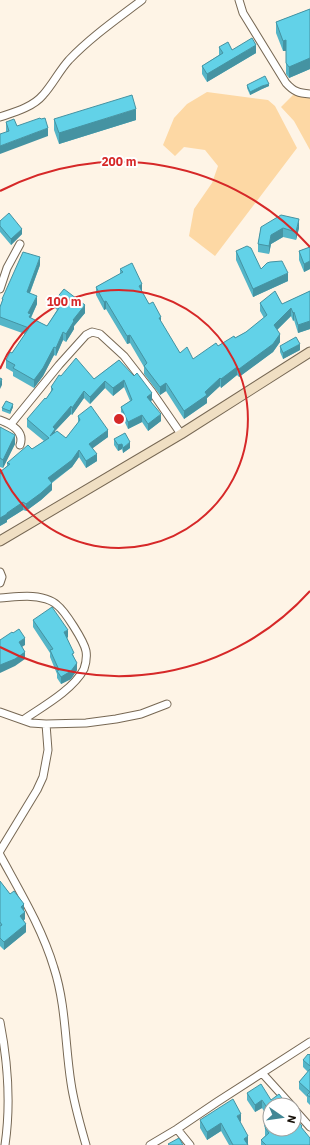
<svg xmlns="http://www.w3.org/2000/svg" width="310" height="1145" viewBox="0 0 310 1145" font-family="'IBM Plex Sans',sans-serif">
  <style>
    .green { fill: #fdd8a4 }
    .lines { fill: none; stroke-linecap: round; stroke-linejoin: round }
    .minor-casing { stroke: #776854; stroke-width: 9 }
    .secondary-casing { stroke: #776854; stroke-width: 11 }
    .minor { stroke: #fff; stroke-width: 7 }
    .secondary { stroke: #f0dfc3; stroke-width: 9 }
    .wall { fill: #54b5c8 }
    .shaded-wall { fill: #4593a2 }
    .building { fill: #62d2e8; stroke: #4593a2 }
    .ring { fill: none; stroke: #d62828; stroke-width: 2 }
    .centre { fill: #d62828; stroke: #fff; stroke-width: 2 }
    .ring-label { font-size: 12px; text-anchor: middle; font-weight: bold; fill: #d62828; stroke: #fff; stroke-width: 4; stroke-linejoin: round; paint-order: stroke }
  </style>
  <rect width="100%" height="100%" fill="#fef4e6"/>
  <!-- green -->
  <path class="green" d="M299,89L310,90V150L294,121L281,107Z
    M207,92L268,100L275,106L297,148L215,256L189,236L194,209L212,183L218,166L205,150L184,147L175,156L163,145L174,118L187,104Z"/>
  <g class="lines">
    <defs>
      <path id="minor" d="M239,0L243,13L286,83C294,92 299,93 310,94
        M0,117C15,112 33,107 43,95C53,84 59,71 69,60C91,37 117,19 142,0
        M0,289L7,268L20,244
        M0,420C11,424 25,431 20,445
        M11,424L59,365L86,335L92,332L100,334L124,356L152,392L181,434
        M0,572L2,577L0,583
        M0,598C15,597 31,594 46,599C49,600 54,602 57,605C65,611 84,641 86,651C87,657 86,663 84,669C73,690 42,707 23,720
        M0,712L31,723L46,724L86,723L116,719L141,714L167,704
        M0,851L37,790L43,777L48,750L46,724
        M0,855C20,892 42,928 54,968C66,1005 65,1045 71,1083C74,1104 80,1124 86,1145
        M0,1022C8,1063 11,1104 5,1145
        M262,1073L291,1105
        M294,1109L310,1127
        M177,1129L190,1145
        M150,1145L177,1129L217,1102L310,1042"/>
      <path id="secondary" d="M0,541L181,434L310,352"/>
    </defs>
    <!-- minor casing -->
    <use href="#minor" class="minor-casing"/>
    <!-- secondary casing -->
    <use href="#secondary" class="secondary-casing"/>
    <!-- minor -->
    <use href="#minor" class="minor"/>
    <!-- secondary -->
    <use href="#secondary" class="secondary"/>
  </g>
  <!-- wall -->
  <path class="wall" d="M310,9V69L289,78L286,74V51H283L276,33V22Z
    M219,47L232,50L256,53L207,82L202,74V66L219,55Z
    M247,85L269,86L262,89L250,95L247,88Z
    M54,119L136,120L59,144L54,130Z
    M6,122L17,126L48,136L6,132Z
    M0,221L22,234L11,245L0,232Z
    M261,227L299,228L296,240L283,237L271,244L269,254L258,252V244Z
    M310,247V269L304,272L299,260V251Z
    M236,251L261,269L288,281L253,297L236,260Z
    M40,265L30,293L37,304L31,318L47,326L57,310L55,308V300L85,313L74,326V329L66,342L63,340L56,356L54,355L43,376L34,388L13,376V372L6,368V360L12,353L25,334L0,325V307L2,301V299Z
    M120,269L142,292L149,304L180,353L193,359L218,346L235,338L246,332L264,318L260,311V303L282,304L310,291V329L298,333L294,320L293,321L291,316L277,330L280,342L273,352L239,377L237,375L221,388L220,386L207,398V403L184,419L166,391L160,395L144,374V367L130,343L127,344L106,309L104,310L96,295V287L120,274Z
    M280,346L300,350L283,359L280,352Z
    M119,360L152,400L151,401L161,421L148,431L142,422L128,429L121,414V407L130,401L124,387L113,396L105,388L90,404L84,398L72,415L71,414L55,431V432L66,438L78,423V416L108,437L92,448L97,461L86,468L79,457L72,467L52,483V490L41,500L26,511L23,510L7,520V522L0,526V472L7,466V463L32,449L44,441L27,427V419L46,399L51,391V387L61,376L94,379Z
    M13,407L10,414L2,411V408Z
    M0,424V428L15,444L3,468L0,467Z
    M114,439L130,448L123,453L122,449L118,451L114,445Z
    M33,620L68,637L67,638L74,657L77,670L71,679L61,684L57,678V674L50,657V653L33,627Z
    M0,881L10,894L24,911L25,919L24,920L26,932L4,950L0,946Z
    M310,1054V1105L307,1102V1097L299,1089V1082L308,1072L303,1067V1060Z
    M247,1093L270,1105V1129L302,1128L310,1145H261V1140L265,1136V1128L264,1126V1118L267,1116L262,1108L255,1112L247,1100Z
    M200,1120L241,1121L240,1122L248,1144H247L248,1145H229L221,1131L207,1140L200,1128Z"/>
  <!-- shaded-wall -->
  <path class="shaded-wall" d="M286,40V51H283V41Z
    M256,45V53L207,82V74Z
    M310,58V69L289,78V67Z
    M269,84V86L262,89V86Z
    M262,86V89L250,95V92Z
    M136,109V120L59,144V133Z
    M48,128V136L0,154V146Z
    M299,219V228L296,240V232Z
    M283,228V237L271,244L269,254V246L271,235Z
    M22,229V234L11,245V239Z
    M40,257V265L27,300V292Z
    M310,261V269L304,272V264Z
    M288,273V281L253,297V289Z
    M142,284V292L139,286Z
    M37,296V304L31,317V322L28,313Z
    M106,301V309L104,310V302Z
    M85,305V313L74,326V329L66,342V334L73,320Z
    M291,308V316L274,333V325Z
    M294,312V320L293,321V313Z
    M161,317V325L159,318Z
    M310,321V329L298,333V325Z
    M63,332V340L56,356V348Z
    M280,334V342L273,352L239,377V369Z
    M130,335V343L127,344V336Z
    M300,344V350L283,359V353Z
    M54,347V355L43,376L34,388V380Z
    M237,367V375L221,388V379Z
    M220,378V386L207,398V403L184,419V411L205,392Z
    M2,379V385L0,389V383Z
    M124,380V387L113,396V388Z
    M105,381V388L90,404V397Z
    M166,383V391L160,395V387Z
    M84,391V398L72,415V408Z
    M152,393V400L147,404V397Z
    M13,404V407L10,414V411Z
    M71,406V414L55,431V437L50,443L53,427Z
    M161,414V421L148,431V424Z
    M142,415V422L128,429V422Z
    M108,430V437L89,451V444Z
    M15,435V444L3,468V460Z
    M130,442V448L123,453V448Z
    M122,444V449L118,451V445Z
    M79,450V457L72,467L48,485V478Z
    M97,454V461L86,468V461Z
    M52,483V490L41,500L26,511V504Z
    M23,502V510L7,520V522L0,526V518Z
    M68,630V637L64,640V632Z
    M25,638V645L19,649V642Z
    M25,652V659L15,666L0,673V665Z
    M77,663V670L71,679L61,684V677Z
    M24,904V912L21,907Z
    M25,912V919L20,923V916Z
    M26,924V932L4,950V942Z
    M262,1100V1108L255,1112V1105Z
    M241,1114V1121L237,1124V1116Z
    M221,1123V1131L207,1140V1132Z
    M248,1136V1144L246,1145L244,1139Z"/>
  <!-- building -->
  <path class="building" d="M310,9V58L289,67L286,63V40L283,41L276,22Z
    M252,38L256,45L207,74L202,66L223,53L219,47L228,42L232,50Z
    M265,76L269,84L262,86L250,92L247,85Z
    M132,95L136,109L59,133L54,119Z
    M40,118L41,119L45,118L48,128L0,146V134L9,131L6,122L14,119L17,126Z
    M9,213L22,229L11,239L0,226V221Z
    M281,215L299,219L296,232L283,228L271,235L269,246L258,244L261,227Z
    M247,246L251,248L261,269L267,263L270,262L282,261L288,273L253,289L236,251Z
    M310,247V261L304,264L299,251Z
    M23,252L40,257L27,292L37,296L28,313L31,314L29,317L47,326L61,305L55,300L64,289L85,305L73,320L74,321L66,334L63,332L56,348L54,347L43,368L34,380L13,368L15,365L6,360L10,352L12,353L29,328L0,317V307L3,299H2Z
    M132,263L142,284L139,286L149,304L153,302L161,317L159,318L180,353L187,347L193,359L216,343L218,346L234,336L235,338L246,332L267,315L260,303L275,291L282,304L310,291V321L298,325L294,312L293,313L291,308L274,325L280,334L273,344L239,369L237,367L221,379L220,378L205,392L207,395L184,411L166,383L160,387L144,366L147,363L130,335L127,336L106,301L104,302L96,287L123,272L120,269Z
    M296,337L300,344L283,353L280,346Z
    M76,358L94,379L119,360L134,376L137,373L152,393L147,397L161,414L148,424L142,415L128,422L121,407L132,400L124,380L113,388L105,381L90,397L84,391L72,408L71,406L53,427L55,429L50,436L57,431L66,438L80,420L78,416L91,406L108,430L89,444L97,454L86,461L79,450L72,460L48,478L52,483L41,493L26,504L23,502L7,513V514L0,518V474L1,473L0,472L10,464L7,463L28,445L32,449L49,438L27,419L45,398L46,399L53,389L51,387L59,375L61,376Z
    M0,378L2,379L0,383Z
    M6,401L13,404L10,411L2,408Z
    M0,427L15,435L3,460L0,458Z
    M125,433L130,442L123,448L122,444L118,445L114,439Z
    M52,607L68,630L64,632L74,653L72,654L77,663L71,671L61,677L57,671L59,670L50,650L53,649L33,620Z
    M19,629L25,638L19,642L25,652L15,659L0,665V640L12,632L13,633Z
    M0,881L10,894L14,891L24,904L21,907L25,912L20,916L26,924L4,942L0,938V926L2,925L0,922Z
    M308,1054L309,1055L310,1054V1066L303,1060Z
    M310,1069V1097L307,1095L310,1092L299,1082Z
    M261,1084L271,1100L279,1094L287,1105H270V1112L262,1100L255,1105L247,1093Z
    M233,1099L241,1114L237,1116L248,1136L244,1139L248,1145H233L221,1123L207,1132L200,1120Z
    M270,1113V1129H294V1116L302,1126L301,1127L310,1138V1145H266L261,1140L269,1133L265,1128L269,1125L264,1118Z
    M179,1138L183,1145H169L168,1144Z"/>
  <!-- distance rings -->
  <g class="ring">
    <path d="M0 369A129 129 0 1 1 0 469"/>
    <path d="M310 591A257 257 0 0 1 0 647M0 191A257 257 0 0 1 310 247"/>
  </g>
  <circle cx="119" cy="419" r="6" class="centre"/>
  <g class="ring-label">
    <text x="119" y="166">200 m</text>
    <text x="64" y="306">100 m</text>
  </g>
  <!-- north arrow -->
  <g transform="translate(282 1117) rotate(103)"><circle r="19" fill="#ffffff" stroke="#a19f9c"/>
  <path d="M0-3L7 15L0 10L-7 15Z" fill="#438795"/>
  <text y="-6" font-size="11" font-weight="bold" text-anchor="middle" fill="#150f07">N</text>
  </g>
</svg>
